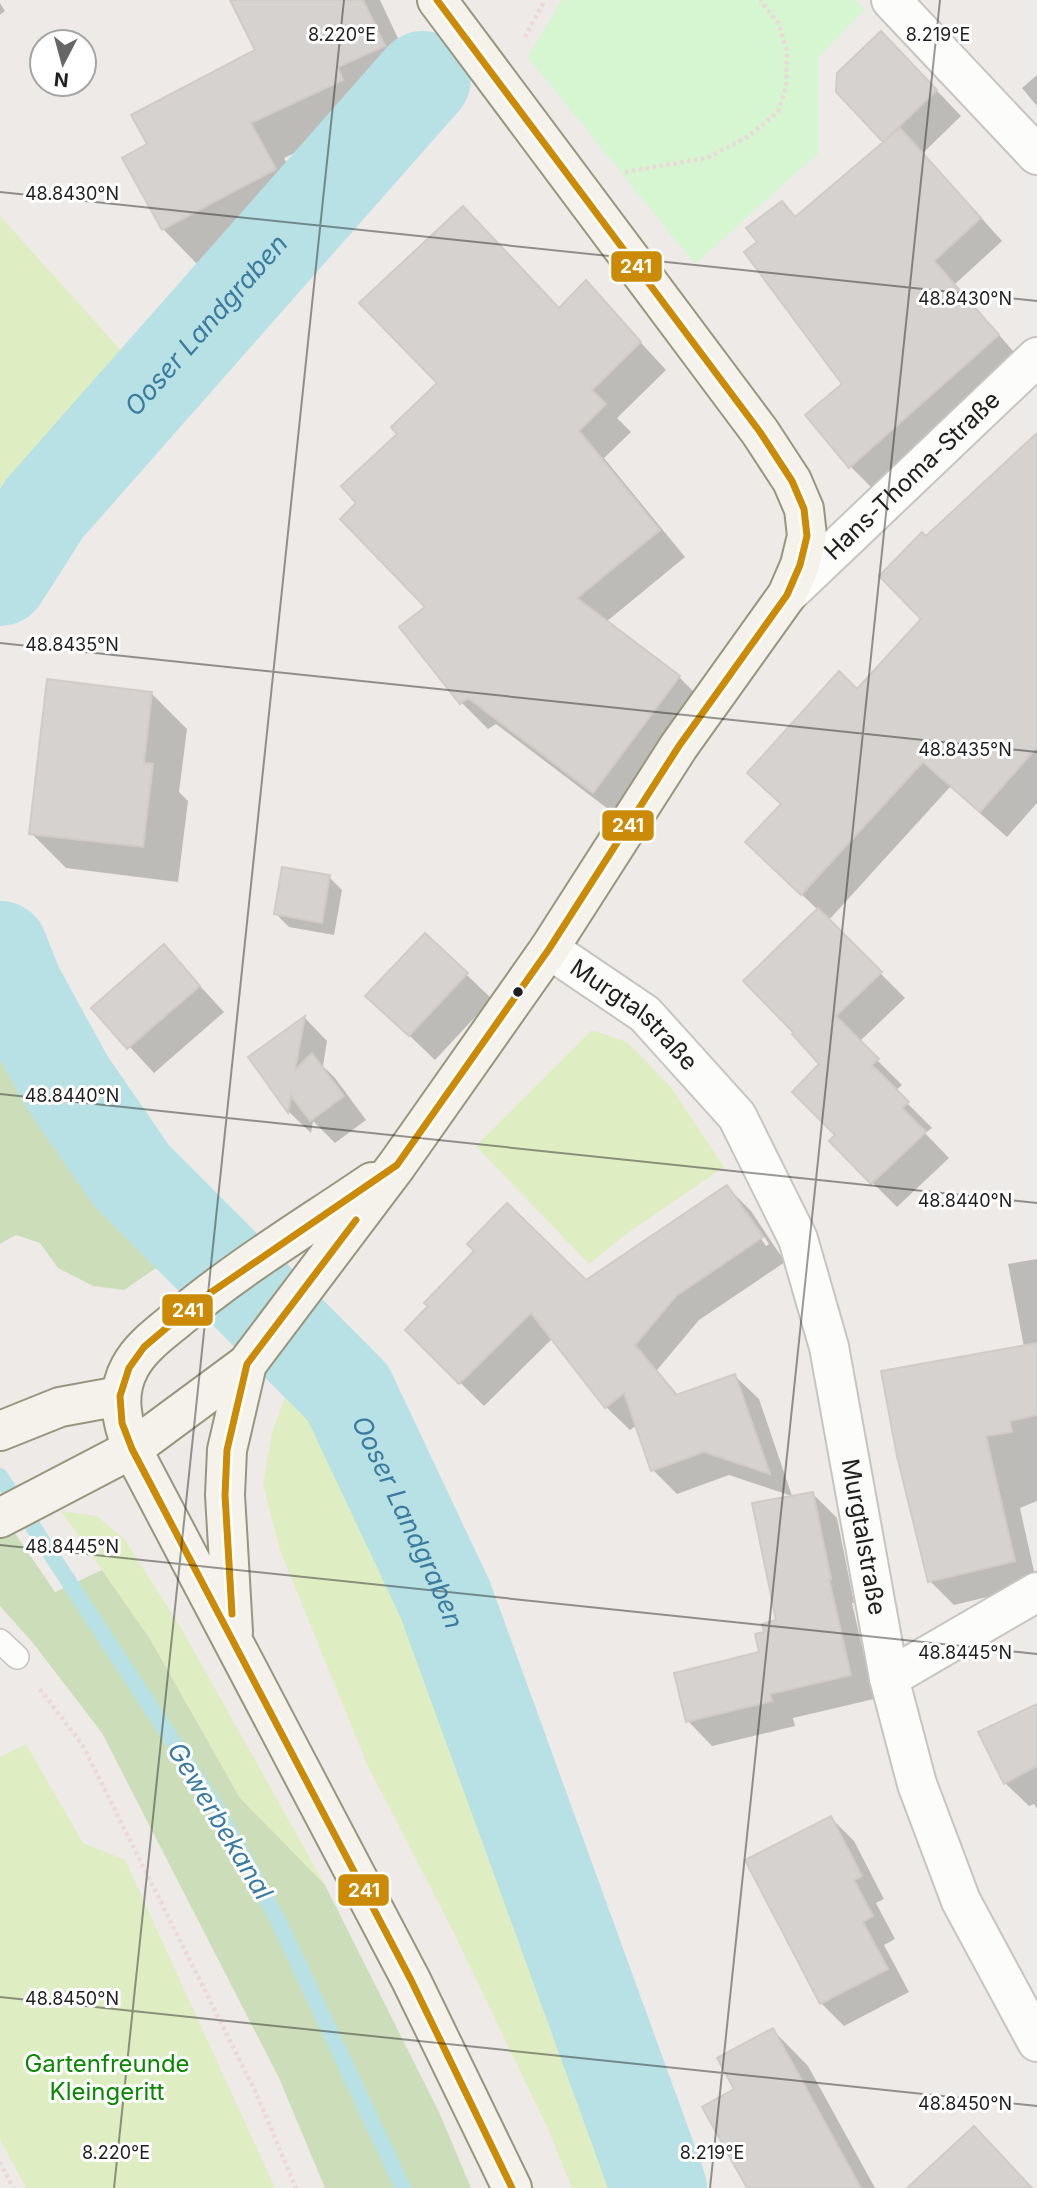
<svg xmlns="http://www.w3.org/2000/svg" width="1037" height="2188" viewBox="0 0 1037 2188" font-family="Inter,sans-serif">
  <style>
    .grass { fill: #dfedc3 }
    .forest { fill: #cbdeb9 }
    .park { fill: #d5f6d0 }
    .shadow { fill: #0003; fill-rule: evenodd }
    .lines { fill: none; stroke-linecap: round; stroke-linejoin: round }
    .stream { stroke: #b7e1e4; stroke-width: 16 }
    .river { stroke: #b7e1e4; stroke-width: 96 }
    .building { fill: #d6d2cf; stroke: #d1cbc8; stroke-width: 2 }
    .lane-casing { stroke: #c6c5c3; stroke-width: 26 }
    .street-casing { stroke: #c6c5c3; stroke-width: 42 }
    .secondary-casing { stroke: #98967e; stroke-width: 42 }
    .path { stroke: #ebd9d9; stroke-width: 4.5; stroke-dasharray: 3.5 3.5; stroke-linecap: butt }
    .lane { stroke: #fcfcfb; stroke-width: 23 }
    .street { stroke: #fcfcfb; stroke-width: 38 }
    .secondary { stroke: #f4f2ea; stroke-width: 38 }
    .bus-1-casing { stroke: #fff; stroke-width: 12 }
    .bus-1 { stroke: #cc8b06; stroke-width: 7 }
    .ticks { fill: none; stroke: #1f1f1f; stroke-width: 2; stroke-opacity: 0.45 }
    .bus-dot { fill: #1f1f1f; stroke: #fff; stroke-width: 2.5 }
    .labels { text-anchor: middle; stroke-width: 6; stroke-linejoin: round; paint-order: stroke }
    .street-label { font-size: 24px; fill: #1f1f1f; stroke: #fff }
    .park-label { font-size: 24px; fill: #0a8801; stroke: #fff }
    .water-label { font-size: 26px; font-style: italic; fill: #3a7b9f; stroke: #fff }
    .ticks-label { font-size: 18px; text-anchor: middle; fill: #1f1f1f; stroke: #fff; stroke-width: 6; stroke-linejoin: round; paint-order: stroke }
    .line-badge { stroke: #fff; stroke-width: 2.5 }
    .badge-label { font-size: 19px; text-anchor: middle; font-weight: bold; fill: #fff }
  </style>
  <rect width="100%" height="100%" fill="#edeae7"/>
  <!-- grass -->
  <path class="grass" d="M0,216L135,366L37,483L0,535Z
    M592,1030L627,1042L670,1086L724,1167L629,1232L589,1264L476,1146Z
    M327,1324L411,1440L442,1512L630,2007L690,2188H572L548,2129L453,1931L367,1764L280,1550L263,1484L272,1434L292,1376Z
    M61,1511L97,1516L125,1540L181,1628L325,1885L240,1798L150,1639Z
    M26,1744L83,1843L125,1860L275,2188H26L0,2139V1757Z"/>
  <!-- forest -->
  <path class="forest" d="M0,1001C22,1047 45,1096 75,1138C105,1180 146,1214 185,1248L124,1290L93,1286L58,1268L40,1243L16,1235L0,1244Z
    M14,1532L55,1592L102,1570L150,1639L240,1798L325,1885L439,2112L471,2188H325L279,2078L102,1733L33,1643L0,1606V1539Z"/>
  <!-- park -->
  <path class="park" d="M562,0H855L865,9L818,57V153L695,264L528,57Z"/>
  <!-- shadow -->
  <path class="shadow" d="M255,0H380L418,81L371,102L376,114L284,158L309,204L197,264L163,229L149,145L257,51Z
    M0,3L5,11L0,15Z
    M906,58L961,116L923,153L1002,241L955,284L1019,358L872,488L850,466L845,385L760,243L782,203L797,218L886,142L837,91Z
    M1037,75V106L1022,88Z
    M586,283L666,370L617,418L631,432L604,458L685,557L606,622L679,677L705,703L620,818L496,724L488,729L462,703L402,627L427,607L560,310Z
    M1037,436V803L1007,837L950,787L828,921L905,998L859,1042L902,1085L895,1091L932,1128L925,1133L949,1158L897,1207L831,1141L837,1135L822,1064L819,911L774,868L783,806L749,773L858,691L923,619L926,538Z
    M152,694L187,729L179,792L188,801L178,882L66,868L31,833Z
    M329,877L342,890L334,935L289,927L276,914Z
    M425,935L492,999L435,1060L368,996Z
    M164,947L224,1012L154,1073L94,1008Z
    M305,1018L327,1041L323,1066L335,1078L366,1120L335,1143L313,1121L311,1133L289,1112L250,1057Z
    M727,1187L751,1211L785,1262L699,1320L657,1370L678,1395L735,1376L759,1399L792,1496L729,1475L677,1494L653,1470L637,1425L630,1430L606,1407L553,1338L484,1406L407,1330L585,1282ZM743,1212H747L769,1244L766,1246Z
    M1037,1259V1501L1020,1508L1037,1585L954,1605L930,1581L898,1455L1024,1347L1008,1264Z
    M813,1494L837,1518L854,1603H852L874,1699L793,1718L795,1726L712,1746L688,1721L761,1654L766,1633L778,1621Z
    M1037,1705V1809L1034,1804L1029,1806L1005,1783Z
    M831,1818L854,1841L884,1899L876,1903L895,1939L884,1945L909,1992L844,2026L821,2003Z
    M773,2030L808,2066L875,2188H749L736,2090Z"/>
  <g class="lines">
    <!-- stream -->
    <path class="stream" d="M0,1476L219,1812L278,1920L403,2188"/>
    <!-- river -->
    <g class="river">
      <path id="s1" d="M0,578L44,509L423,79"/>
      <path id="s2" d="M0,949L15,987L67,1082L131,1175L348,1393L445,1599L659,2188"/>
    </g>
  </g>
  <!-- building -->
  <path class="building" d="M230,0H363L385,46L338,67L343,80L251,123L276,169L162,230L122,158L147,144L131,115L255,50Z
    M881,31L937,90L883,142L836,92L837,73Z
    M900,128L981,218L934,261L999,335L849,468L805,415L842,384L744,252L757,242L746,228L782,201L795,217Z
    M463,206L559,308L586,280L641,342L592,390L606,404L579,431L660,530L577,598L680,676L593,793L468,698L460,704L399,627L425,607L340,519L356,503L341,486L397,434L391,427L437,383L359,303Z
    M1037,433V747L980,812L923,762L801,895L745,842L781,804L747,773L839,671L857,689L921,619L879,576L922,532L926,536Z
    M47,679L152,692L144,763L153,764L143,847L29,834Z
    M282,867L330,875L322,923L274,914Z
    M818,908L882,972L836,1016L879,1059L872,1065L909,1102L902,1108L926,1132L871,1184L829,1141L835,1135L792,1092L819,1064L792,1034L793,1032L743,981Z
    M425,933L468,973L409,1036L365,996Z
    M164,944L200,986L127,1049L91,1008Z
    M305,1016L295,1070L312,1053L344,1096L310,1121L291,1096L288,1113L248,1057Z
    M727,1185L763,1237L676,1296L635,1345L676,1395L735,1374L770,1474L704,1452L651,1471L624,1393L605,1408L531,1313L459,1384L405,1330L428,1306L424,1303L474,1251L467,1244L507,1203L586,1280Z
    M1037,1343V1415L1010,1421L1012,1432L986,1436L1015,1561L928,1582L897,1456L881,1371Z
    M813,1492L831,1579H829L851,1675L770,1694L772,1701L686,1722L674,1673L759,1652L755,1634L764,1632L762,1624L776,1620L752,1503Z
    M1037,1704V1766L1004,1784L978,1732Z
    M831,1816L862,1876L854,1880L873,1916L863,1922L888,1969L820,2004L745,1860Z
    M773,2028L861,2188H747L702,2107L734,2089L717,2058Z
    M974,2126L1032,2188H907Z"/>
  <g class="lines">
    <defs>
      <path id="lane" d="M0,1641L17,1657"/>
      <g id="street">
        <path d="M891,0L1037,155"/>
        <path id="s3" d="M787,595L1037,357"/>
        <path id="s4" d="M549,949L645,1014L737,1116L798,1239L829,1347L889,1678L917,1784L961,1901L1037,2042"/>
        <path d="M889,1678L1037,1592"/>
      </g>
      <path id="secondary" d="M372,1182C306,1227 236,1269 175,1321C158,1335 140,1348 130,1367C115,1394 122,1422 132,1449L411,1980L512,2188
        M0,1431L60,1407L120,1396
        M0,1518L132,1449L247,1364L397,1165L549,949L679,746L787,595L800,565L807,536L804,509L792,481L760,432L437,0
        M233,1632L225,1495L227,1450L247,1364"/>
    </defs>
    <!-- lane casing -->
    <use href="#lane" class="lane-casing"/>
    <!-- street casing -->
    <use href="#street" class="street-casing"/>
    <!-- secondary casing -->
    <use href="#secondary" class="secondary-casing"/>
    <!-- path -->
    <path class="path" d="M525,37L545,0
      M625,172L707,158L747,137L778,112L786,88L787,52L779,24L760,0
      M40,1689L83,1746L256,2093L296,2188
      M0,2162L13,2188"/>
    <!-- lane -->
    <use href="#lane" class="lane"/>
    <!-- street -->
    <use href="#street" class="street"/>
    <!-- secondary -->
    <use href="#secondary" class="secondary"/>
    <defs>
      <path id="bus-1" d="M437,0L760,432L792,481L804,509L807,536L800,565L787,595L679,746L549,949L397,1165L197,1302L144,1347L129,1368L120,1396L122,1423L132,1449L411,1980L512,2188
        M232,1614L225,1495L227,1450L247,1364L356,1220"/>
    </defs>
    <!-- bus-1 casing -->
    <use href="#bus-1" class="bus-1-casing"/>
    <!-- bus-1 -->
    <use href="#bus-1" class="bus-1"/>
  </g>
  <!-- ticks -->
  <path class="ticks" d="M0,192L1037,301M0,643L1037,752M0,1094L1037,1203M0,1545L1037,1654M0,1997L1037,2106M114,2188L344,0M710,2188L940,0"/>
  <!-- markers -->
  <circle class="bus-dot" cx="518" cy="992" r="6"/>
  <g class="labels">
    <!-- street labels -->
    <g class="street-label">
      <text dy="8" stroke="none"><textPath href="#s3" startOffset="173">Hans-Thoma-Straße</textPath></text>
      <text dy="8" stroke="none"><textPath href="#s4" startOffset="108">Murgtalstraße</textPath></text>
      <text dy="8" stroke="none"><textPath href="#s4" startOffset="696">Murgtalstraße</textPath></text>
    </g>
    <!-- park labels -->
    <g class="park-label">
      <text x="107" y="2072">Gartenfreunde<tspan x="107" dy="28">Kleingeritt</tspan></text>
    </g>
    <!-- water labels -->
    <g class="water-label">
      <text dy="9" stroke="none"><textPath href="#s1" startOffset="327">Ooser Landgraben</textPath></text>
      <text dy="9" stroke="none"><textPath href="#s2" startOffset="712">Ooser Landgraben</textPath></text>
      <text transform="translate(220 1821) rotate(59)" y="9">Gewerbekanal</text>
    </g>
  </g>
  <g class="ticks-label">
    <text x="342" y="41">8.220°E</text>
    <text x="938" y="41">8.219°E</text>
    <text x="72" y="200">48.8430°N</text>
    <text x="965" y="305">48.8430°N</text>
    <text x="72" y="651">48.8435°N</text>
    <text x="965" y="756">48.8435°N</text>
    <text x="72" y="1102">48.8440°N</text>
    <text x="965" y="1207">48.8440°N</text>
    <text x="72" y="1553">48.8445°N</text>
    <text x="965" y="1659">48.8445°N</text>
    <text x="72" y="2005">48.8450°N</text>
    <text x="965" y="2110">48.8450°N</text>
    <text x="116" y="2159">8.220°E</text>
    <text x="712" y="2159">8.219°E</text>
  </g>
  <g class="line-badge">
    <rect x="610" y="250" width="53" height="33" rx="7" fill="#cc8b06"/>
    <rect x="601" y="809" width="54" height="33" rx="7" fill="#cc8b06"/>
    <rect x="161" y="1293" width="53" height="34" rx="7" fill="#cc8b06"/>
    <rect x="337" y="1873" width="53" height="34" rx="7" fill="#cc8b06"/>
  </g>
  <g class="badge-label">
    <text x="636" y="273">241</text>
    <text x="628" y="832">241</text>
    <text x="188" y="1317">241</text>
    <text x="364" y="1897">241</text>
  </g>
  <!-- north arrow -->
  <g transform="translate(63 63) rotate(186)"><circle r="33" fill="#ffffff" stroke="#a5a5a5" stroke-width="2"/>
  <path d="M0-5L12 26L0 18L-12 26Z" fill="#676665"/>
  <text y="-10" font-size="19" font-weight="bold" text-anchor="middle" fill="#1f1f1f">N</text>
  </g>
</svg>
